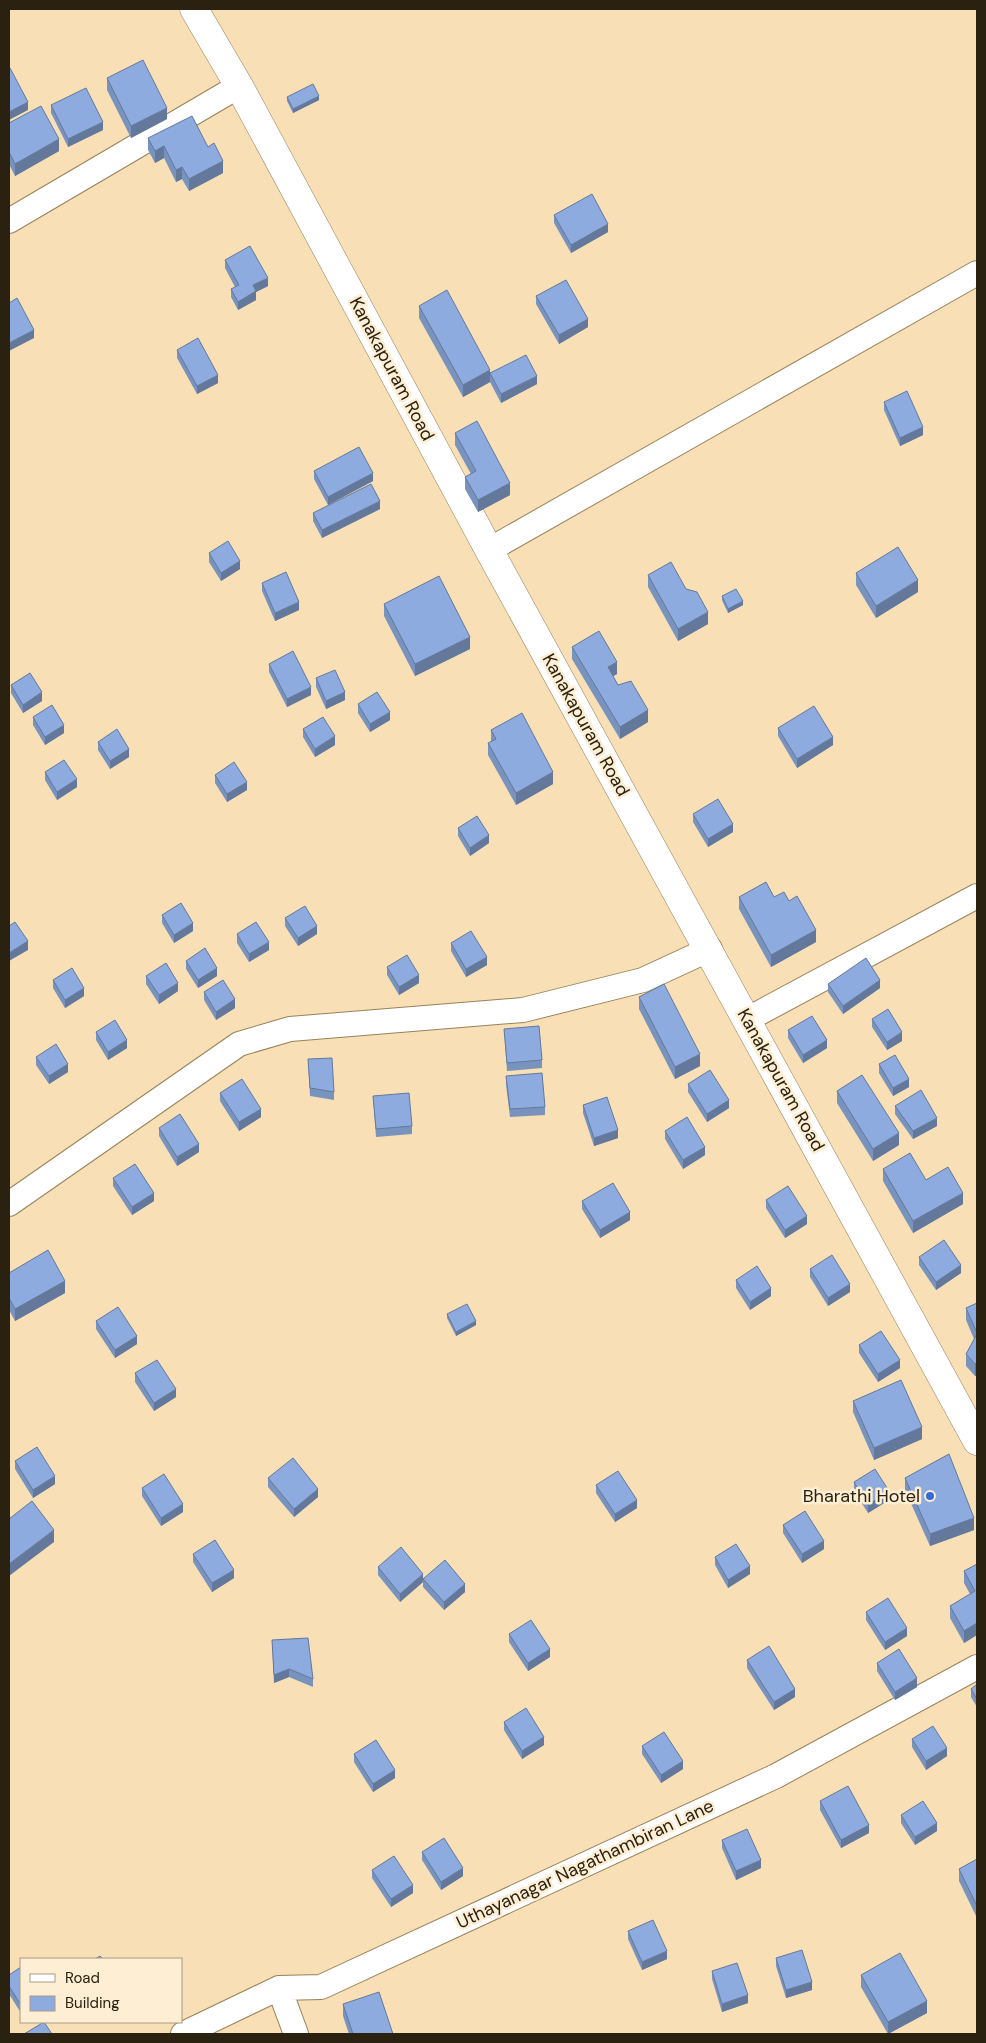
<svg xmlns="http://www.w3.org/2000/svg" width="986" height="2043" viewBox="0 0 986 2043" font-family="'DM Sans',sans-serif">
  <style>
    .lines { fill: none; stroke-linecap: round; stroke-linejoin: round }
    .minor-casing { stroke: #98825a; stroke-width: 26 }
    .tertiary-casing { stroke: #98825a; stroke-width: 29 }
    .minor { stroke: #fff; stroke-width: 24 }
    .tertiary { stroke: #fff; stroke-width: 28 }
    .wall { fill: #7993bf }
    .shaded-wall { fill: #63789b }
    .building { fill: #8dabde; stroke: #63789b }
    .poi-dot { fill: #316cda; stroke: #fdeed4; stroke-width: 2 }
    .labels { text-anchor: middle; stroke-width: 5; stroke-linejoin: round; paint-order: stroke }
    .street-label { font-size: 18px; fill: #2a2110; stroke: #fdeed4 }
    .poi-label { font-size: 18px; fill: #2a2110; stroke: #fdeed4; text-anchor: end }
  </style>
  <rect width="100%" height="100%" fill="#f8dfb5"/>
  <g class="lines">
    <defs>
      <path id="minor" d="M9,221L239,86
        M489,550L977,273
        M748,1019L977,896
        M9,1204L239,1044L290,1029L523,1010L643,980L710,949
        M279,1988L296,2034
        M183,2034L279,1988L321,1987L776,1776L977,1667"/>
      <path id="tertiary" d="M194,9L239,86L489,550L977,1441"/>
    </defs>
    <!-- minor casing -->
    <use href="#minor" class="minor-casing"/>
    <!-- tertiary casing -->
    <use href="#tertiary" class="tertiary-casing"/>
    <!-- minor -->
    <use href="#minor" class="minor"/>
    <!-- tertiary -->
    <use href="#tertiary" class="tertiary"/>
  </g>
  <!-- wall -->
  <path class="wall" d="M107,78L167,119L131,138L107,90Z
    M287,97L319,100L293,113L287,101Z
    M51,105L103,130L68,147L51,113Z
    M9,123L59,151L15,176L9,164Z
    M148,138L223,173L189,191L182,179L176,182L164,158L155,163L148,150Z
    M554,215L608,232L571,253L554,223Z
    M225,260L268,286L256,292V300L238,310L231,297V289L235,287L225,268Z
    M536,296L588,327L559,344L536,304Z
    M419,306L490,373L537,384L501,403L490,382L463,397L419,318Z
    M177,350L218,383L197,394L177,358Z
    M884,402L923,435L900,446L884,410Z
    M455,433L510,495L478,512L465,489V477L471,474L455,445Z
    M314,471L373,481L328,505L314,479Z
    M380,509L322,538L313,521V513Z
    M209,553L240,569L221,581L209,562Z
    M856,573L918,592L876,618L856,585Z
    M648,575L686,589L708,624L678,641L648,587Z
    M262,583L299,610L275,621L262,591Z
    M722,596L743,605L728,613L722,600Z
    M384,604L470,649L415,676L384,616Z
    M572,647L617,674L613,676L618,685L648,722L620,739L572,659Z
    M269,664L311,695L287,707L269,672Z
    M316,678L345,700L326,709L316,687Z
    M11,685L42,701L23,713L11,693Z
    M358,704L390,720L370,732L358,713Z
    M33,717L64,733L45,745L33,725Z
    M778,728L833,745L797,768L778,736Z
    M303,729L335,745L315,757L303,737Z
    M491,730L553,784L516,805L488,755V743L491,742Z
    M98,742L129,757L110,769L98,750Z
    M45,772L77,787L57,800L45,780Z
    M215,775L247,790L227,802L215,783Z
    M693,814L733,832L708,847L693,822Z
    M458,828L489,843L470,856L458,836Z
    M739,897H774L816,942L771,967L739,909Z
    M162,915L193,931L174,943L162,923Z
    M285,918L317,934L298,946L285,926Z
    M237,934L269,950L249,962L237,943Z
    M451,943L487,965L466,977L451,951Z
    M186,961L217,976L198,988L186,969Z
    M387,967L419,983L399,995L387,975Z
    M146,976L178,991L159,1004L146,984Z
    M53,980L84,996L65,1008L53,988Z
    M828,984L880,988L843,1014L828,992Z
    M204,992L235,1008L216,1020L204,1000Z
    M639,997L700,1066L675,1079L639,1009Z
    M872,1019L902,1041L887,1050L872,1027Z
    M504,1029L542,1060V1068L507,1071Z
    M788,1030L827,1048L803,1063L788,1038Z
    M96,1032L127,1048L108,1060L96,1040Z
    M36,1057L68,1072L49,1084L36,1065Z
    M308,1059L334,1092V1100L310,1096Z
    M879,1064L909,1087L893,1096L879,1073Z
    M506,1076L545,1107V1115L510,1117L506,1084Z
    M688,1084L729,1108L707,1122L688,1092Z
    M837,1091L899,1145L873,1161L837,1103Z
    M220,1093L261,1117L239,1131L220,1101Z
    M373,1096L412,1126V1134L376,1137Z
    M583,1105L618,1138L594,1146L583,1113Z
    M895,1106L937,1126L913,1139L895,1114Z
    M159,1128L199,1152L177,1166L159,1136Z
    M665,1131L705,1155L683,1169L665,1139Z
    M883,1169L926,1180L963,1204L913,1233L883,1181Z
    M113,1178L154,1201L132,1215L113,1186Z
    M766,1200L807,1224L785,1238L766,1208Z
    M582,1201L630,1220L600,1238L582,1209Z
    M919,1257L961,1273L936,1290L919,1265Z
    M810,1269L850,1292L828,1306L810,1277Z
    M9,1273L65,1293L15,1321L9,1310Z
    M736,1280L771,1296L750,1310L736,1288Z
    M977,1303V1375L975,1376L966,1366V1354L974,1339L966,1320V1308Z
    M447,1314L476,1325L456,1336L447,1318Z
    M96,1321L137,1344L115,1358L96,1329Z
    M859,1345L900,1368L878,1382L859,1353Z
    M135,1373L176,1397L154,1411L135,1382Z
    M853,1401L922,1439L874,1460L853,1412Z
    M15,1461L55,1484L33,1498L15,1469Z
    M268,1478L318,1497L294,1517L268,1487Z
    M905,1478L974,1530L930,1546L905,1490Z
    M854,1482L889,1500L868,1513L854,1491Z
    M596,1485L637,1508L615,1522L596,1493Z
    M142,1488L183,1512L161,1526L142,1496Z
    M783,1525L824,1549L802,1563L783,1533Z
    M193,1554L234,1578L212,1592L193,1562Z
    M715,1557L750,1574L728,1588L715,1565Z
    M977,1564V1635L964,1643L950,1618V1606L970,1594L964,1583V1571Z
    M378,1567L423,1579L465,1592L444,1610L423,1587V1582L400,1602L378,1575Z
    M866,1612L907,1636L885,1650L866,1620Z
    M509,1634L550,1657L528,1671L509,1642Z
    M272,1640L313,1679V1687L289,1677L274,1683Z
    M747,1660L795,1697L774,1710L747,1668Z
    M877,1663L917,1687L895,1700L877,1671Z
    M977,1684V1707L971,1697V1689Z
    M504,1722L544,1745L522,1759L504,1730Z
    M912,1739L947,1756L926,1770L912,1747Z
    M642,1746L683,1769L661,1783L642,1754Z
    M354,1754L395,1778L373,1792L354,1762Z
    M820,1801L869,1833L841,1848L820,1810Z
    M901,1815L937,1831L915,1845L901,1823Z
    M722,1840L761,1868L736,1880L722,1848Z
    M422,1852L463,1876L441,1890L422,1860Z
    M977,1859V1918L959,1881V1869Z
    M372,1870L413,1893L391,1907L372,1878Z
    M628,1931L667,1959L642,1970L628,1939Z
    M776,1958L812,1990L786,1998L776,1966Z
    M21,1967V2013L9,1994V1975Z
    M712,1971L748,2003L722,2012L712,1979Z
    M861,1975L927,2013L888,2034L861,1987Z
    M343,2004L393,2034H349L343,2016Z"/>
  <!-- shaded-wall -->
  <path class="shaded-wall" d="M319,96V100L293,113V109Z
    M28,102V110L9,120V112Z
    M167,108V119L131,138V126Z
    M103,122V130L68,147V139Z
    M59,139V151L15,176V164Z
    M164,146V158L155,163V151Z
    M223,161V173L189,191V179Z
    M182,167V179L176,182V170Z
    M608,224V232L571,253V245Z
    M268,278V286L256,292V300L238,310V302L253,285Z
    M588,319V327L559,344V335Z
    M34,330V338L9,351V343Z
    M490,370V382L463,397V385Z
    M218,375V383L197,394V386Z
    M537,376V384L501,403V394Z
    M923,427V435L900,446V438Z
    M373,473V481L328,505V497Z
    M510,483V495L478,512V500Z
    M380,501V509L322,538V530Z
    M240,561V569L221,581V573Z
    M918,580V592L876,618V606Z
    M743,601V605L728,613V609Z
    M299,602V610L275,621V613Z
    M708,612V624L678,641V629Z
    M470,637V649L415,676V664Z
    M617,662V674L608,679V667Z
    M311,687V695L287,707V699Z
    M42,692V701L23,713V705Z
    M345,692V700L326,709V701Z
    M648,710V722L620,739V727Z
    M390,712V720L370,732V724Z
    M64,725V733L45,745V737Z
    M335,736V745L315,757V749Z
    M833,737V745L797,768V759Z
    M129,749V757L110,769V761Z
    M553,772V784L516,805V793Z
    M77,779V787L57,800V792Z
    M247,782V790L227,802V794Z
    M733,824V832L708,847V839Z
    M489,835V843L470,856V848Z
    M193,923V931L174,943V935Z
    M317,926V934L298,946V938Z
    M816,930V942L771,967V955Z
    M28,941V950L9,961V953Z
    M269,942V950L249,962V954Z
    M487,957V965L466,977V969Z
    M217,968V976L198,988V980Z
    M419,975V983L399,995V987Z
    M880,980V988L843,1014V1006Z
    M178,983V991L159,1004V995Z
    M84,988V996L65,1008V1000Z
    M235,999V1008L216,1020V1012Z
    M902,1032V1041L887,1050V1042Z
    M127,1040V1048L108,1060V1052Z
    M827,1040V1048L803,1063V1055Z
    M700,1054V1066L675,1079V1067Z
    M68,1064V1072L49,1084V1076Z
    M909,1079V1087L893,1096V1088Z
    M729,1100V1108L707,1122V1114Z
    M261,1109V1117L239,1131V1122Z
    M937,1118V1126L913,1139V1131Z
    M618,1130V1138L594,1146V1138Z
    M899,1133V1145L873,1161V1149Z
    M199,1144V1152L177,1166V1157Z
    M705,1147V1155L683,1169V1160Z
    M154,1193V1201L132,1215V1207Z
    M963,1193V1204L913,1233V1221Z
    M630,1212V1220L600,1238V1230Z
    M807,1216V1224L785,1238V1230Z
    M961,1265V1273L936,1290V1282Z
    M65,1281V1293L15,1321V1309Z
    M850,1284V1292L828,1306V1298Z
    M771,1288V1296L750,1310V1302Z
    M476,1321V1325L456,1336V1332Z
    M137,1336V1344L115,1358V1350Z
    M900,1360V1368L878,1382V1374Z
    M977,1363V1375L975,1376V1364Z
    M176,1389V1397L154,1411V1403Z
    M922,1427V1439L874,1460V1448Z
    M55,1476V1484L33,1498V1490Z
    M318,1489V1497L294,1517V1509Z
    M889,1491V1500L868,1513V1505Z
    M637,1500V1508L615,1522V1514Z
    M183,1504V1512L161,1526V1518Z
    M974,1518V1530L930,1546V1534Z
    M54,1530V1542L9,1576V1564Z
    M824,1541V1549L802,1563V1554Z
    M750,1566V1574L728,1588V1580Z
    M234,1570V1578L212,1592V1583Z
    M423,1574V1582L400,1602V1594Z
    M465,1584V1592L444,1610V1602Z
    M977,1623V1635L964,1643V1631Z
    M907,1628V1636L885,1650V1642Z
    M550,1649V1657L528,1671V1663Z
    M289,1669V1677L274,1683V1675Z
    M917,1678V1687L895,1700V1692Z
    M795,1689V1697L774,1710V1702Z
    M544,1737V1745L522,1759V1751Z
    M947,1748V1756L926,1770V1761Z
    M683,1761V1769L661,1783V1775Z
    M395,1770V1778L373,1792V1784Z
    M937,1823V1831L915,1845V1837Z
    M869,1825V1833L841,1848V1840Z
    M761,1860V1868L736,1880V1871Z
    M463,1868V1876L441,1890V1882Z
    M413,1885V1893L391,1907V1899Z
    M667,1951V1959L642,1970V1962Z
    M812,1982V1990L786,1998V1990Z
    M748,1995V2003L722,2012V2004Z
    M927,2001V2013L888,2034V2022Z"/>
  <!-- building -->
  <path class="building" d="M143,60L167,108L131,126L107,78Z
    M10,68L28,102L9,112V69Z
    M313,84L319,96L293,109L287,97Z
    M86,88L103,122L68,139L51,105Z
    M41,106L59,139L15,164L9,152V123Z
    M192,116L208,147L214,143L223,161L189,179L182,167L176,170L164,146L155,151L148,138Z
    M592,194L608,224L571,245L554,215Z
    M250,246L268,278L253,285L256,291L238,302L231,289L239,285L225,260Z
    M566,280L588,319L559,335L536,296Z
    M447,290L490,370L463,385L419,306Z
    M17,298L34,330L9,343V303Z
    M198,338L218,375L197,386L177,350Z
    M526,355L537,376L501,394L490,373Z
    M907,391L923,427L900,438L884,402Z
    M477,421L510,483L478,500L465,477L476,471L455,433Z
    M359,447L373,473L328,497L314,471Z
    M371,484L380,501L322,530L313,513Z
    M228,541L240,561L221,573L209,553Z
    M898,547L918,580L876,606L856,573Z
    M671,562L686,589L697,592L708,612L678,629L648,575Z
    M286,572L299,602L275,613L262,583Z
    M439,576L470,637L415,664L384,604Z
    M736,589L743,601L728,609L722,596Z
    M599,631L617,662L608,667L618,685L631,681L648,710L620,727L572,647Z
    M293,651L311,687L287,699L269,664Z
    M335,670L345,692L326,701L316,678Z
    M30,673L42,692L23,705L11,685Z
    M377,692L390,712L370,724L358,704Z
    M52,705L64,725L45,737L33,717Z
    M814,706L833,737L797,759L778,728Z
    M522,713L553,772L516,793L488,743L496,739L491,730Z
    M323,717L335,736L315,749L303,729Z
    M117,729L129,749L110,761L98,742Z
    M64,760L77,779L57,792L45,772Z
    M234,762L247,782L227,794L215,775Z
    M718,799L733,824L708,839L693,814Z
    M477,816L489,835L470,848L458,828Z
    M766,882L774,897L784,892L789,901L797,896L816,930L771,955L739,897Z
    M181,903L193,923L174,935L162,915Z
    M305,906L317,926L298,938L285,918Z
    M15,922L28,941L9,953V926Z
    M256,922L269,942L249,954L237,934Z
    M471,931L487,957L466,969L451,943Z
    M205,948L217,968L198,980L186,961Z
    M407,955L419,975L399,987L387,967Z
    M866,958L880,980L843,1006L828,984Z
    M166,963L178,983L159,995L146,976Z
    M72,968L84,988L65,1000L53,980Z
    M223,980L235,999L216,1012L204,992Z
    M664,984L700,1054L675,1067L639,997Z
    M888,1009L902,1032L887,1042L872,1019Z
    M812,1016L827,1040L803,1055L788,1030Z
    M115,1020L127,1040L108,1052L96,1032Z
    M539,1026L542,1060L507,1063L504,1029Z
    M56,1044L68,1064L49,1076L36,1057Z
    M895,1055L909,1079L893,1088L879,1064Z
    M332,1058L334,1092L310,1088L308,1059Z
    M710,1070L729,1100L707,1114L688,1084Z
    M542,1073L545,1107L510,1109L506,1076Z
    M862,1075L899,1133L873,1149L837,1091Z
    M242,1079L261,1109L239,1122L220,1093Z
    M921,1090L937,1118L913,1131L895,1106Z
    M409,1093L412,1126L376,1129L373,1096Z
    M607,1097L618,1130L594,1138L583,1105Z
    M180,1114L199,1144L177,1157L159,1128Z
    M687,1117L705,1147L683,1160L665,1131Z
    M910,1153L926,1180L948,1167L963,1193L913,1221L883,1169Z
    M135,1164L154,1193L132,1207L113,1178Z
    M613,1183L630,1212L600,1230L582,1201Z
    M788,1186L807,1216L785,1230L766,1200Z
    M944,1240L961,1265L936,1282L919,1257Z
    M48,1250L65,1281L15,1309L9,1298V1273Z
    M832,1255L850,1284L828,1298L810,1269Z
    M757,1266L771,1288L750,1302L736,1280Z
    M977,1303V1333L966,1308Z
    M467,1304L476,1321L456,1332L447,1314Z
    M118,1307L137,1336L115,1350L96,1321Z
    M881,1331L900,1360L878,1374L859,1345Z
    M977,1334V1363L975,1364L966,1354Z
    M157,1360L176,1389L154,1403L135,1373Z
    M901,1380L922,1427L874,1448L853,1401Z
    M37,1447L55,1476L33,1490L15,1461Z
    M949,1454L974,1518L930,1534L905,1478Z
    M293,1458L318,1489L294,1509L268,1478Z
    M875,1469L889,1491L868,1505L854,1482Z
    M618,1471L637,1500L615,1514L596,1485Z
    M164,1474L183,1504L161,1518L142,1488Z
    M32,1501L54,1530L9,1564V1519Z
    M805,1511L824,1541L802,1554L783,1525Z
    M215,1540L234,1570L212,1583L193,1554Z
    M736,1544L750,1566L728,1580L715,1557Z
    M401,1547L423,1574L400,1594L378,1567Z
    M445,1560L465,1584L444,1602L423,1579Z
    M977,1564V1623L964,1631L950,1606L975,1591L964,1571Z
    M888,1598L907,1628L885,1642L866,1612Z
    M531,1620L550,1649L528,1663L509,1634Z
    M308,1638L313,1679L289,1669L274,1675L272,1640Z
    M769,1646L795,1689L774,1702L747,1660Z
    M899,1649L917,1678L895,1692L877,1663Z
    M977,1684V1699L971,1689Z
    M526,1708L544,1737L522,1751L504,1722Z
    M933,1726L947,1748L926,1761L912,1739Z
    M664,1732L683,1761L661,1775L642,1746Z
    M376,1740L395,1770L373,1784L354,1754Z
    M848,1786L869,1825L841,1840L820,1801Z
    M923,1801L937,1823L915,1837L901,1815Z
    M747,1829L761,1860L736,1871L722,1840Z
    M444,1838L463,1868L441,1882L422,1852Z
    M394,1856L413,1885L391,1899L372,1870Z
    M977,1859V1906L959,1869Z
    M653,1920L667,1951L642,1962L628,1931Z
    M802,1950L812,1982L786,1990L776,1958Z
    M900,1953L927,2001L888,2022L861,1975Z
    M100,1956L103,1959H95Z
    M737,1963L748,1995L722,2004L712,1971Z
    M21,1967V2005L9,1986V1975Z
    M379,1992L393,2034H353L343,2004Z
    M44,2022L52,2034H24Z"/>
  <!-- markers -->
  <circle class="poi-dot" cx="930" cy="1496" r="5"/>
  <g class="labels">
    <!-- street labels -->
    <g class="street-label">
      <text transform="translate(392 369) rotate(62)" y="6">Kanakapuram Road</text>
      <text transform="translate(586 725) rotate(61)" y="6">Kanakapuram Road</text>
      <text transform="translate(781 1080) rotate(61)" y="6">Kanakapuram Road</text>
      <text transform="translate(585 1864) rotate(-25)" y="6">Uthayanagar Nagathambiran Lane</text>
    </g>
    <!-- poi labels -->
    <g class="poi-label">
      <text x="920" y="1502">Bharathi Hotel</text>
    </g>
  </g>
  <!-- border -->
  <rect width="986" height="2043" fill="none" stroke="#2a2110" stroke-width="20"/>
  <!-- legend -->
  <rect x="20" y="1958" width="162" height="65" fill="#fdeed4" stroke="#a99c86"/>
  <rect x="30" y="1974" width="25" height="8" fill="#ffffff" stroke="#a99c86"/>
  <text x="65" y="1983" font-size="15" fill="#2a2110">Road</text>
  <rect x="30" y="1996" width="25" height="15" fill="#8dabde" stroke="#a99c86"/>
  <text x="65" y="2008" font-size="15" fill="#2a2110">Building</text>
</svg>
